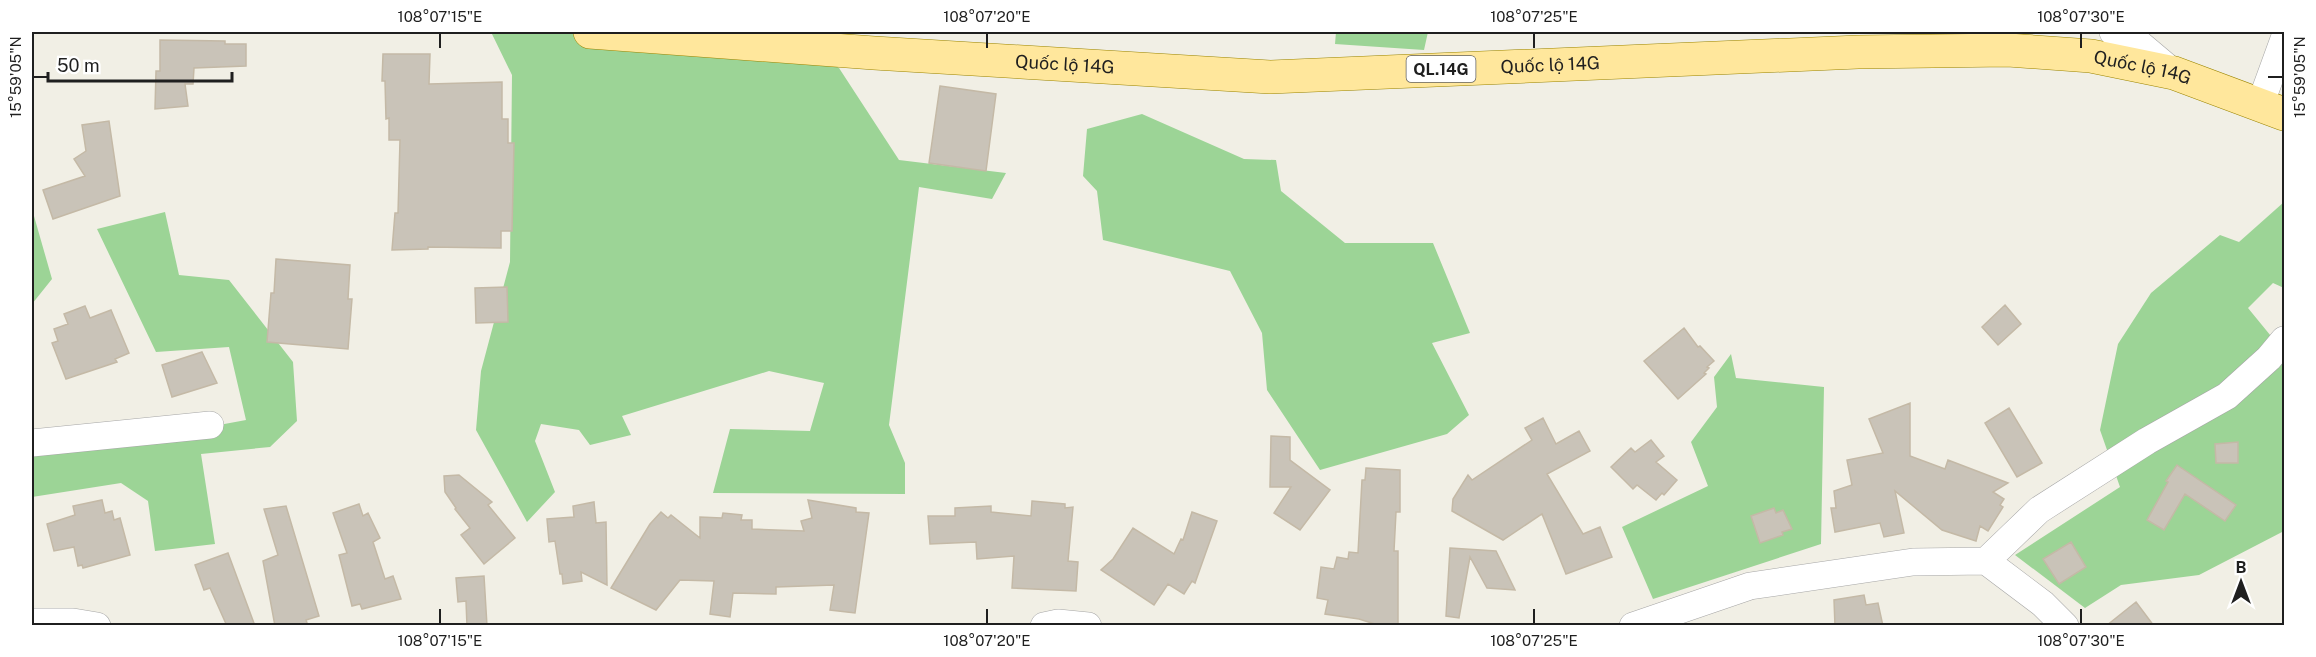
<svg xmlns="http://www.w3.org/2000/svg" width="2316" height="657" viewBox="0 0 2316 657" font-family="'Public Sans',sans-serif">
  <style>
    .forest { fill: #9cd496 }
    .building { fill: #c9c3b8; stroke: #c4b9a6; stroke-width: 1.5 }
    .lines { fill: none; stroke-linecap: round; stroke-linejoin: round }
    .minor-casing { stroke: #a6a6a6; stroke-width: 28 }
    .primary-casing { stroke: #9b8500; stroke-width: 34 }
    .minor { stroke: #fff; stroke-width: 27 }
    .primary { stroke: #ffe79c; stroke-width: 33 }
    .ticks { fill: none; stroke: #1f1f1f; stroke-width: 2 }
    .labels { text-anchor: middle; stroke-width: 5; stroke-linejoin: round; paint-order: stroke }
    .shield { fill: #fff; stroke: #626262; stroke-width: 1.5 }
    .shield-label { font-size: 16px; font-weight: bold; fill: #1f1f1f }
    .street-label { font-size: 18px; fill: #1f1f1f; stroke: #fff }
    .neatline { fill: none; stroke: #1f1f1f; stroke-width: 2 }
    .ticks-label { font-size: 15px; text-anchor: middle; fill: #1f1f1f }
  </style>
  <rect width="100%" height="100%" fill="#f1efe5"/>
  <!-- forest -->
  <path class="forest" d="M491,32H774L839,68L899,160L1006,173L992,199L919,187L889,425L905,463V494L713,493L730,429L810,431L824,383L769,371L622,416L631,435L590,445L579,430L541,424L535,441L555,492L527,522L476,430L481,371L510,262L512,75Z
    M1336,32H1428L1424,50L1335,44Z
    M1142,114L1244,159L1276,160L1281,191L1345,243H1433L1470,333L1432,343L1469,415L1447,434L1320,470L1267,390L1262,333L1230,271L1103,240L1097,191L1083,176L1087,129Z
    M2284,202V288L2273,283L2248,308L2284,352V531L2199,575L2121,585L2085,608L2015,555L2120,487L2100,430L2118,344L2151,293L2220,235L2239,242Z
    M32,209L52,279L32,304Z
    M165,212L179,275L229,280L293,362L297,421L270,447L201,454L215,544L155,551L148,501L121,483L32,497V439L149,438L246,420L229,347L156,352L97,229Z
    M1731,354L1736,378L1824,387L1821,544L1653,599L1622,527L1708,486L1691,442L1717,407L1714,377Z"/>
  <!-- building -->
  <path class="building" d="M160,40L225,41V44H246V66L194,68L193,84H185L188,106L155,109L156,71H160Z
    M383,54H430L429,84L502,82V119H508V143H514L512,231H501V248L428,247V249L392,250L395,213H398L400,140H389V118L386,119L385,81H382Z
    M940,86L996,94L986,171L929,163Z
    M109,121L120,196L53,219L43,190L85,176L74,159L86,151L82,125Z
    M276,259L350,265L348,299H352L348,349L267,342L271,293H274Z
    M507,287L508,322L476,323L475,288Z
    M2005,305L2021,324L1998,345L1982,327Z
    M85,306L90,318L111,310L129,353L115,359L117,362L66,379L52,343L58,341L54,329L68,324L64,314Z
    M1684,328L1698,347L1700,346L1714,361L1707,367L1709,368L1704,373L1706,374L1678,399L1644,361Z
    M202,352L217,383L172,397L162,365Z
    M1910,403V456L1945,469L1948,460L2008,483L1993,492L2004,499L2000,505L2003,507L1988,531L1980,526L1976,541L1942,530L1895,491L1904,533L1884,537L1880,523L1835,532L1831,508H1836L1834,491L1852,485L1847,460L1883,453L1869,419Z
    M2009,408L2042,463L2017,477L1985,423Z
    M1543,418L1556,444L1579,431L1590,451L1547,474L1583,534L1600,527L1612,557L1566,574L1542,514L1503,540L1452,511L1453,499L1468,475L1472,480L1532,440L1525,428Z
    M1271,436L1290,437V460L1330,490L1300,530L1274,513L1291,487H1270Z
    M1651,440L1664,456L1656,462L1677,480L1664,495L1662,493L1656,500L1637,485L1633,489L1611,467L1631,448L1635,452Z
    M2238,442V463H2216L2215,444Z
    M2177,465L2236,505L2225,521L2185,494L2164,530L2147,520L2168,482L2166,481Z
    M1366,468L1400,470V512H1396L1394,551H1398V626H1381L1359,619L1325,614L1328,600L1317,598L1321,567L1334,569L1337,557L1348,559L1349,552L1358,553L1362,480H1365Z
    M459,475L492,502L488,505L515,538L484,564L461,535L470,528L455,509L456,508L445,492L444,476Z
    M102,500L105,513L112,511L114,520L120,518L130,555L83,568L82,565L78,566L74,547L54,551L47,524L75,515L73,506Z
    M808,500L856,508V512L869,513L855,613L830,610L834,585L776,587V594L733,593L730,617L710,614L714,581L680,580L656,610L611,588L650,524L661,512L668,518L671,515L700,538V517L722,518L723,513L742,515L741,520H752V529L804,531L801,521L812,518Z
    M1032,501L1065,504V508L1073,507L1068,561L1078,562L1076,591L1012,588L1014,556L977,559L976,542L930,544L928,516H955V508L991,506V512L1031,516Z
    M594,502L596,523L606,522L607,585L581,572L582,581L563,584L562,574H560L555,541L549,542L547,519L574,517L573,506Z
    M359,504L363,516L368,513L380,538L373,542L385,579L393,576L401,599L362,609L360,604L352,606L339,555L347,553L333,513Z
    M286,506L319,616L306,620L308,626H275L263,561L278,555L264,509Z
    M1774,508L1776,513L1783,510L1792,529L1782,532L1783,535L1760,543L1751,516Z
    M1192,512L1217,521L1195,583L1192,581L1184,594L1168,584L1154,605L1101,570L1113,559L1133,528L1174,554L1181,539L1183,540Z
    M2071,542L2086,567L2059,584L2043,559Z
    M1450,548L1496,551L1515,590L1487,588L1470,557L1459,618L1446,616Z
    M228,553L238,580L255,626H227L210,588L204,590L195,565Z
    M484,576L487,626H467L466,601L458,602L456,578Z
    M1864,595L1866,605L1878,603L1883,626H1835L1834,600Z
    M2136,602L2154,626H2106Z"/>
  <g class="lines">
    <defs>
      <path id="minor" d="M2113,32L2136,41L2174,73
        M2260,105L2284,39
        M32,443L210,425
        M1986,561L2039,510L2147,441L2227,396L2269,358L2284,340
        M32,622H73L97,626
        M1044,626L1058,623L1088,626
        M1633,626L1750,586L1913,562L1986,561L2043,604L2065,626"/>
      <g id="primary">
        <path id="s1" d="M590,32L874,53L1270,77L1858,52L2008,50L2091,56L2174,73L2284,114"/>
      </g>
    </defs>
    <!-- minor casing -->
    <use href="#minor" class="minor-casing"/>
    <!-- primary casing -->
    <use href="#primary" class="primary-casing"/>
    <!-- minor -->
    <use href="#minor" class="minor"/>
    <!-- primary -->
    <use href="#primary" class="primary"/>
  </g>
  <!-- ticks -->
  <path class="ticks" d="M440,33V48M987,33V48M1534,33V48M2081,33V48M33,77H48M2268,77H2283M440,609V624M987,609V624M1534,609V624M2081,609V624"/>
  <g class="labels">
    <!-- shield labels -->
    <rect class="shield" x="1406.5" y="56" width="69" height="26" rx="4.5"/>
    <g class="shield-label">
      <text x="1441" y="75">QL.14G</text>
    </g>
    <!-- street labels -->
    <g class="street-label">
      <text dy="6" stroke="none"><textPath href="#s1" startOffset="476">Quốc lộ 14G</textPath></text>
      <text dy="6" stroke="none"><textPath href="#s1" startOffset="962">Quốc lộ 14G</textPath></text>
      <text dy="6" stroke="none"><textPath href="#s1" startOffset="1556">Quốc lộ 14G</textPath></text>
    </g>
  </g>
  <!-- border -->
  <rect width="2316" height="657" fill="none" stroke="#ffffff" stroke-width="66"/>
  <!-- north arrow -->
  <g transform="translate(2241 582)" stroke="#ffffff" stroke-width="4.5" paint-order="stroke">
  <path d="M0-4.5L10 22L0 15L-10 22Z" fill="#1f1f1f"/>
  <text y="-9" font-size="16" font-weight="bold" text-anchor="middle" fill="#1f1f1f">B</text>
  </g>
  <!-- scale -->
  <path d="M48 72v9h184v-9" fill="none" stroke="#1f1f1f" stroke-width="3"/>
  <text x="57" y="72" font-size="18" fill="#1f1f1f" stroke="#ffffff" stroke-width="4.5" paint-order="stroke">50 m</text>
  <rect x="33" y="33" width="2250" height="591" class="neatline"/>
  <g class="ticks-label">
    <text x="440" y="22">108°07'15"E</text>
    <text x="987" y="22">108°07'20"E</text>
    <text x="1534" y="22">108°07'25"E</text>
    <text x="2081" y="22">108°07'30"E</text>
    <text transform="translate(16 77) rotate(-90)" y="5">15°59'05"N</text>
    <text transform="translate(2300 77) rotate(-90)" y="5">15°59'05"N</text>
    <text x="440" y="646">108°07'15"E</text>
    <text x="987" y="646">108°07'20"E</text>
    <text x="1534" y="646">108°07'25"E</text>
    <text x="2081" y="646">108°07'30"E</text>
  </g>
</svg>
